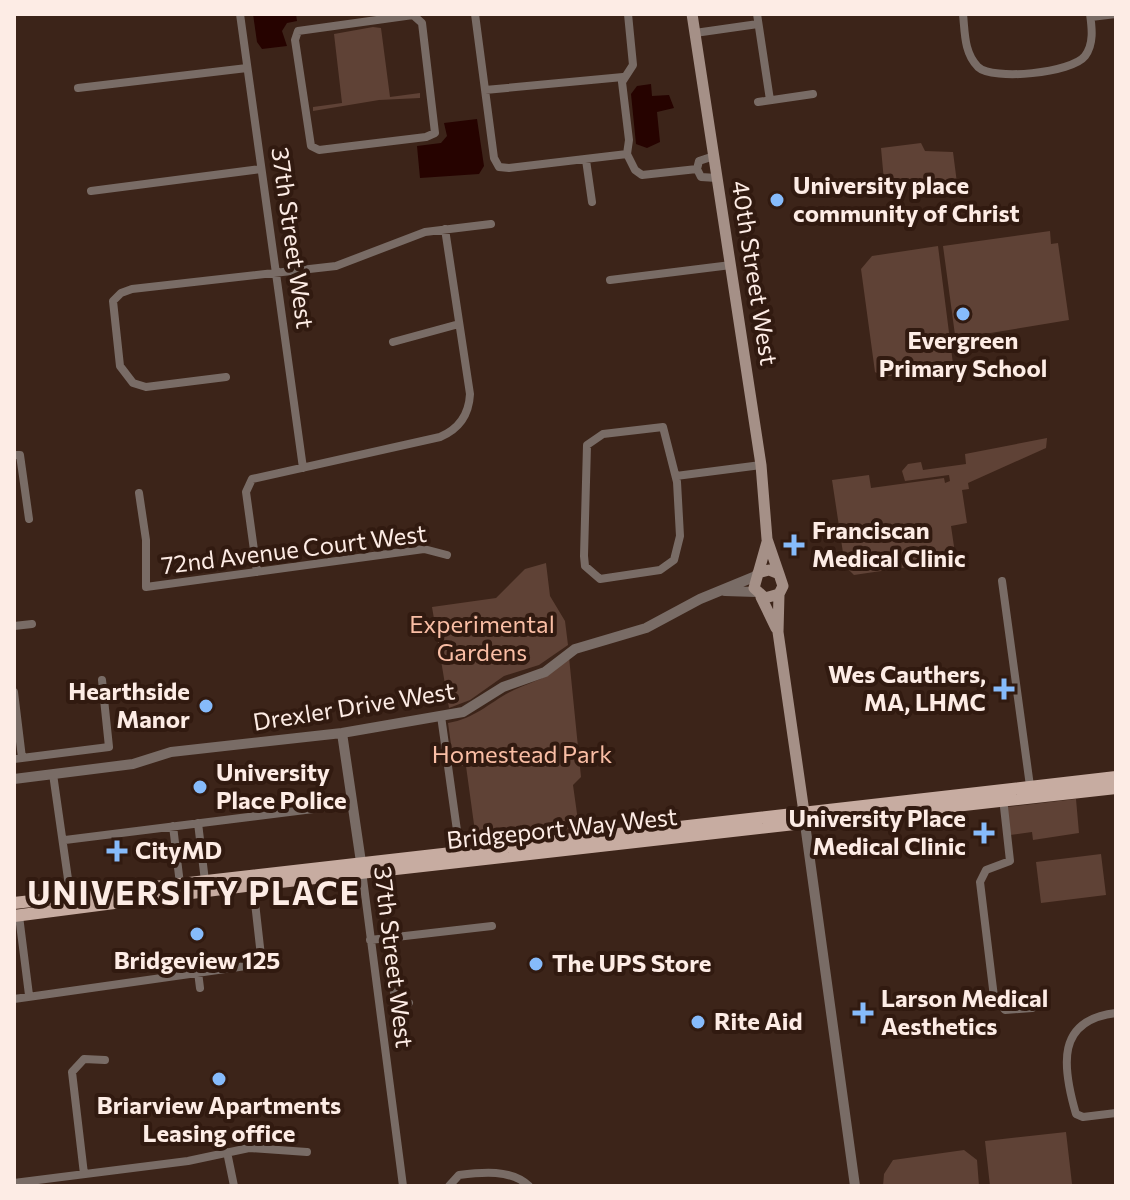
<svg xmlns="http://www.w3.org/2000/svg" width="1130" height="1200" viewBox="0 0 1130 1200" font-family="Commissioner,sans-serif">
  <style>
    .green { fill: #5f4236 }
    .water { fill: #260300 }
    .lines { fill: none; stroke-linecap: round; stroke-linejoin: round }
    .minor { stroke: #796c66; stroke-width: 8 }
    .tertiary { stroke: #796c66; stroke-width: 10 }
    .secondary { stroke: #a59087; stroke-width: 11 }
    .primary { stroke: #c7aca1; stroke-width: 12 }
    .poi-dot { fill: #86bbfb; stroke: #311a10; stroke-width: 3 }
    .labels { text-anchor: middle; stroke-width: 8; stroke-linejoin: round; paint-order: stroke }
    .poi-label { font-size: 24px; font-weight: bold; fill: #fdece5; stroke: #311a10; text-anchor: start }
    .street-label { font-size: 24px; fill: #fdece5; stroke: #311a10 }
    .park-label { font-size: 24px; fill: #fabea5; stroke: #311a10 }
    .district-label { font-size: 32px; font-weight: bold; letter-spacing: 2px; fill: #fdece5; stroke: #311a10 }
  </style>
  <rect width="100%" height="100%" fill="#3c2419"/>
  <!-- green -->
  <path class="green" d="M373,27L381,28L390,97L420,93V98L379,100L313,111V107L342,103L334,34Z
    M921,143L925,151L953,152L957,183L885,192L881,148Z
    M1050,231L1051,244L1058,243L1069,320L960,338L955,335L943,246Z
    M938,246L953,364L950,368L883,377L875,372L861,269L872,256Z
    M1047,438L1046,448L968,483L969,489L962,490L967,523L951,526L956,560L854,575L845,566L832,480L869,475L871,488L944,478L945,483L950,481L949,475L905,481L902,471L908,464L921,462L923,470L966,464L965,454Z
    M546,563L550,596L565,621L568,645L539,665L504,676L470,700L449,708L432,607L496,598L525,569Z
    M569,657L581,777L573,785L579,828L476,839L466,766H454L448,723C474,719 489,703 510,692C538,678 545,682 569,657Z
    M1076,799L1079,833L1033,840L1032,832L1010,835L1007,807Z
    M1101,854L1106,895L1041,903L1036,862Z
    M1066,1132L1072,1184L990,1186L985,1141Z
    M964,1150L977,1160L979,1186H883L884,1174L893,1160Z"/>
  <!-- water -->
  <path class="water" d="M253,14H296L297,21L287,23L282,31L287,46L262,49L257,42Z
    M651,84L652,96L669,95L674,108L657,112L660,142L647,148L636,144L631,94L637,86Z
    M477,119L484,166L479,174L420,178L417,146L441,143L447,136L444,123Z"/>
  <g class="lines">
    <!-- minor -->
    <path class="minor" d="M240,14L303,468
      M475,14L494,158L499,167L509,168L627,154L629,140L622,82L633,65L628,14
      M757,14L770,100
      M963,14C965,33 964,53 978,67C993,81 1072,73 1085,56C1094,44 1092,28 1090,14
      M413,15L422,23L435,133L426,137L319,150L311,146L295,40L298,31Z
      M1091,17L1116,14
      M695,33L758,24
      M78,88L247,68
      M485,90L623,77
      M758,102L813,94
      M627,154L635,170L642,175L697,169
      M714,156L699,161L697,169L701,177L717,178
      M586,160L592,202
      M91,191L261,169
      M610,280L731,265
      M393,342L459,324
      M226,377L146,387L133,383L120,366L113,301L121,293L132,289L336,266L425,232L491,224
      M663,427L677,482L680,536L674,560L660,570L600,579L585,566L584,556L587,445L603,434Z
      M14,455H20L29,519
      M676,476L761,465
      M139,493L146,540V587L424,549L447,555
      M257,572L246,492L252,479L440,437C459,429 469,414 470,394L445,229
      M1002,581L1030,786
      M14,626L32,624
      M14,692L22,758
      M441,716L460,852
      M14,759L109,747L102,680
      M53,774L71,900
      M1003,798L1010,861L986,870L980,882L994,997L1005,1010L1032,1008
      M198,823L205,881
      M173,826L180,884
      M65,840L353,804
      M362,871L403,1186
      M19,916L29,995
      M393,938L389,965L395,998L409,1003
      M370,940L492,926
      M198,972L200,988
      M14,999L253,965L261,956L253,885
      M1116,1013C1056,1020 1062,1066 1076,1114L1083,1117L1116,1113
      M227,1152L234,1186
      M84,1174L72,1072L84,1059L105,1060
      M14,1183L188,1161L249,1148L307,1152
      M449,1186L459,1175C482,1172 511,1169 529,1186"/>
    <!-- tertiary -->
    <path class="tertiary" d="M725,591L756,592
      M342,733L361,862
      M14,779L133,764L171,752L342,733L463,712L503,687L545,672L575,649L646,628L700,599L756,576
      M805,824L855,1186"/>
    <!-- secondary -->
    <path class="secondary" d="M692,14L761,465L767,539L779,574
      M758,573L769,570L779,574L783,586L779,594L765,598L754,588L767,542
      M779,594L778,632L805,819
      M761,597L776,628"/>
    <!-- primary -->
    <path class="primary" d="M14,903L1116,777
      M14,916L253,885L1116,788"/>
  </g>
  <!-- markers -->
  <g class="poi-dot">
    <circle cx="777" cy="200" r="8"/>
    <circle cx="963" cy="314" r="8"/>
    <path d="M790 533h8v8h8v8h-8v8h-8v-8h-8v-8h8z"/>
    <path d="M1000 677h8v8h8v8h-8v8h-8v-8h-8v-8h8z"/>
    <circle cx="206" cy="706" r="8"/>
    <circle cx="200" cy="787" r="8"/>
    <path d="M980 821h8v8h8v8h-8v8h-8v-8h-8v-8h8z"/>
    <path d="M113 839h8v8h8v8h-8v8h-8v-8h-8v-8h8z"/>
    <circle cx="197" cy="934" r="8"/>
    <circle cx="536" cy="964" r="8"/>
    <path d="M859 1001h8v8h8v8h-8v8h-8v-8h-8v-8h8z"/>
    <circle cx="698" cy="1022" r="8"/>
    <circle cx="219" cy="1079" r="8"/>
  </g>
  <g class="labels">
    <!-- poi labels -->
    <g class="poi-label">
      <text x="793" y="194">University place<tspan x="793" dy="28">community of Christ</tspan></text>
      <text x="963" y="349" text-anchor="middle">Evergreen<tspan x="963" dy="28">Primary School</tspan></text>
      <text x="812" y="539">Franciscan<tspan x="812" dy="28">Medical Clinic</tspan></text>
      <text x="986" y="683" text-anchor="end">Wes Cauthers,<tspan x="986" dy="28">MA, LHMC</tspan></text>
      <text x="190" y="700" text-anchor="end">Hearthside<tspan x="190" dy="28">Manor</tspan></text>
      <text x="216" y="781">University<tspan x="216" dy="28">Place Police</tspan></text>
      <text x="966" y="827" text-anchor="end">University Place<tspan x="966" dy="28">Medical Clinic</tspan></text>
      <text x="135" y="859">CityMD</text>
      <text x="197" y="969" text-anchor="middle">Bridgeview 125</text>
      <text x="552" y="972">The UPS Store</text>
      <text x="881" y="1007">Larson Medical<tspan x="881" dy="28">Aesthetics</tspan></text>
      <text x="714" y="1030">Rite Aid</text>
      <text x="219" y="1114" text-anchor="middle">Briarview Apartments<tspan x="219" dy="28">Leasing office</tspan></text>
    </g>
    <!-- street labels -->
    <g class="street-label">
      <text transform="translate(292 238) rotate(82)" y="8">37th Street West</text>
      <text transform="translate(754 273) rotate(81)" y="8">40th Street West</text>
      <text transform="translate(294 550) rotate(-7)" y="8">72nd Avenue Court West</text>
      <text transform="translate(354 707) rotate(-9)" y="8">Drexler Drive West</text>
      <text transform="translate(562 829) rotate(-6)" y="8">Bridgeport Way West</text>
      <text transform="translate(393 957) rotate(83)" y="8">37th Street West</text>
    </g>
    <!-- park labels -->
    <g class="park-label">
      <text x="482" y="633">Experimental<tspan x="482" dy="28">Gardens</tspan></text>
      <text x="522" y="763">Homestead Park</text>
    </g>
    <!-- district labels -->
    <g class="district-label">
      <text x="194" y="905">UNIVERSITY PLACE</text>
    </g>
  </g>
  <!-- border -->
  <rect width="1130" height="1200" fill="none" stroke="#fdece5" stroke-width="32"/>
</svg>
